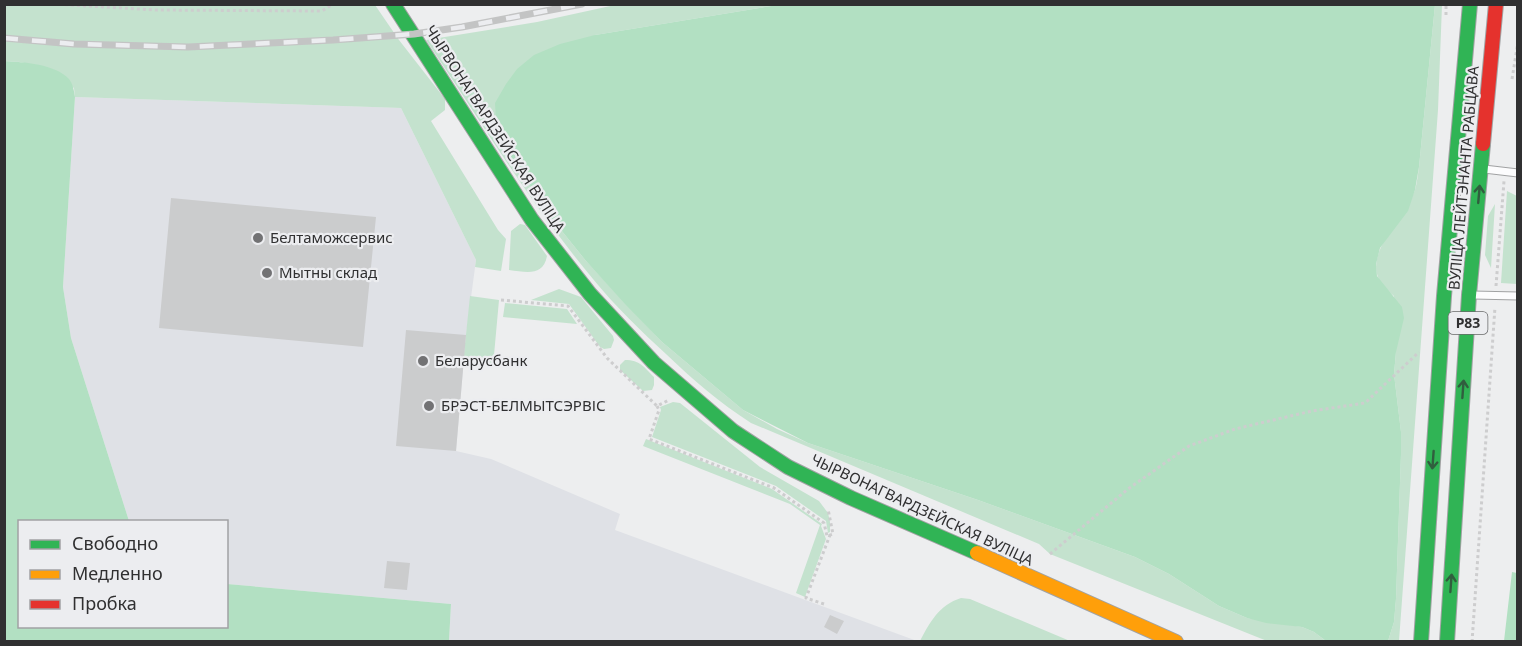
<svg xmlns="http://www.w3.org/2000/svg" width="1522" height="646" viewBox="0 0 1522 646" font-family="'Noto Sans',sans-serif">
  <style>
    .built { fill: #dfe1e6 }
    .green { fill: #c4e2ce }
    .forest { fill: #b2e0c2 }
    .building { fill: #cbcccd }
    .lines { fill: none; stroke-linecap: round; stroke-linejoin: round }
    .lane-casing { stroke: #a1a2a3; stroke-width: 9 }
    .fast-casing { stroke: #a1a2a3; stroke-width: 16 }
    .slow-casing { stroke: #a1a2a3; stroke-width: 16 }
    .jam-casing { stroke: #a1a2a3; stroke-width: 16 }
    .path { stroke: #cdcdce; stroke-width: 3; stroke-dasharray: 3 3; stroke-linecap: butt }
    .lane { stroke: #fcfcfd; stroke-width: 7 }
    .fast { stroke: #30b455; stroke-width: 14 }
    .slow { stroke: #ff9f0a; stroke-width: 14 }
    .jam { stroke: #e5322d; stroke-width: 14 }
    .rail-casing { stroke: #c3c4c4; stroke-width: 7 }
    .rail { stroke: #ecedf0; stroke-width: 4.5; stroke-dasharray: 14; stroke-linecap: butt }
    .oneway { stroke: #305e3e }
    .poi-dot { fill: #727274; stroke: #ecedf0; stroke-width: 2 }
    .labels { text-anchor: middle; stroke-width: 4.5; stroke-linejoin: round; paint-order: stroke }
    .shield { fill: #ecedf0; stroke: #68696a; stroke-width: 1.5 }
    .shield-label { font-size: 14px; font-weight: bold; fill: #303031 }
    .street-label { font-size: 15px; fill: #303031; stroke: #ecedf0 }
    .poi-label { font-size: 15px; fill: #303031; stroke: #ecedf0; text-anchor: start }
  </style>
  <rect width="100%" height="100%" fill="#edeeef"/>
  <!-- built -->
  <path class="built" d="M75,97L401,108L476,260L466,335L456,451L491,459L620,514L615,530L917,641H449L451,604L227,584L226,522L129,521L71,338L63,287Z"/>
  <!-- green -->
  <path class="green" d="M4,5H375L399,40L445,99V110L431,121L498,230L506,239L501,271L475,267L476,260L401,108L75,97L74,88L47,68L20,62L5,61Z
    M615,5H777L595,35L553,220L586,261L662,342L743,410L777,429L808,443L978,500L1135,557L1169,574L1219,606L1247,618L1302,627L1314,632L1326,641H1267L1050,554L1039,544L751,423C720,403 693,380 666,354C641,331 615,306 593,279C531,205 480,120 426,40L537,22Z
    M1435,5H1442L1438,110L1399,641H1388L1394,622L1396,599L1401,454V432L1394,374L1396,352L1394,296C1387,290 1379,283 1377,274C1370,247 1406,215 1415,190C1417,183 1418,174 1419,167Z
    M1507,191L1517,196V284L1501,283Z
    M1495,204L1491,268L1485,255L1488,216Z
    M520,224L525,225L547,256C543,277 526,272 509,270L511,231Z
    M559,289L581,297L613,336L614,340L611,348L604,349L600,347L569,304L531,300Z
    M470,296L499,300L493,366L463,363Z
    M505,303L567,309L577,324L503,317Z
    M625,360C640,360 644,367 654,377V385L652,390L643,391L620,370V365Z
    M673,402L680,403L760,467L819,501L828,513L830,522V532L828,533L826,521L776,486L652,437L661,410L660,407Z
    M646,439L772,489L822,524L821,526L826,539L805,597L796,593L820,525L790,504L643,446Z
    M961,598L970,599L1070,641H920C930,622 939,605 961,598Z"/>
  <!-- forest -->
  <path class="forest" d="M777,5H1435L1419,167L1415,190L1408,211L1380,248L1376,264L1377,276L1402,307L1404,318L1396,352L1394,374L1401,432V454L1396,599L1394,622L1388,641H1326L1314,632L1302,627L1266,623L1247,618L1219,606L1169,574L1135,557L978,500L808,443L743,410L662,342L626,305L586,261L553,220L513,160L501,139L496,121L495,103L506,84L517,69L534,55L560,44L595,35Z
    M4,61C24,62 55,64 69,79C73,84 74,91 75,97L63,287L71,338L129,521L20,522V626H226L227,584L451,604L449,641H5Z
    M1512,572L1517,573V641H1504Z"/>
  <!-- building -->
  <path class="building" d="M171,198L376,217L363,347L159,328Z
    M406,330L466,335L456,451L396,446Z
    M387,561L410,563L407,590L384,588Z
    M830,615L844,621L837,634L824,627Z"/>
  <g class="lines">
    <defs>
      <path id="lane" d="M1484,169L1518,173
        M1473,295L1518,296"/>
      <path id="fast" d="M393,4L532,220L590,294L654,363L733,431L788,467L851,498L977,553
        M1421,642L1444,296L1470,4
        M1447,642L1469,295L1483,144"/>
      <path id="slow" d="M977,553L1176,642"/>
      <path id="jam" d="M1483,144L1496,4"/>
    </defs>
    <!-- lane casing -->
    <use href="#lane" class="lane-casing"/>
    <!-- fast casing -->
    <use href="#fast" class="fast-casing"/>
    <!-- slow casing -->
    <use href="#slow" class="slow-casing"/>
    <!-- jam casing -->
    <use href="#jam" class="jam-casing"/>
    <!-- path -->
    <path class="path" d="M53,4L156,10L322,11L333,4
      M1446,15V4
      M1512,79L1518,42
      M1496,286L1504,181
      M501,300L568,306L607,358L657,406L669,400
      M657,406L659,410L649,439L774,488L824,523L827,536L833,534L828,509
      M1050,554L1128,489L1189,446L1235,429L1312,411L1365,403L1419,352
      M824,604L806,598L830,535
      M1472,642L1495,307"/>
    <!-- lane -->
    <use href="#lane" class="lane"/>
    <!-- fast -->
    <use href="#fast" class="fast"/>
    <!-- slow -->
    <use href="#slow" class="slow"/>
    <!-- jam -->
    <use href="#jam" class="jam"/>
    <defs>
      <path id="rail" d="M4,38L74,44L188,47L333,40L414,34L462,27L582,4"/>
    </defs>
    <!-- rail casing -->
    <use href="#rail" class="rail-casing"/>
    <!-- rail -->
    <use href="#rail" class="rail"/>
  </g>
  <!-- one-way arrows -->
  <defs><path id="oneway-shaft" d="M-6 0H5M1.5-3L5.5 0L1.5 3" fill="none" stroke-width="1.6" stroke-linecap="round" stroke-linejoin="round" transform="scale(1.5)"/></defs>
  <g class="oneway">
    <use href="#oneway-shaft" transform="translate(1479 194) rotate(-85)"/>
    <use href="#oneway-shaft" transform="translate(1463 389) rotate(-86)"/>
    <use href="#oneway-shaft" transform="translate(1433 460) rotate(94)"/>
    <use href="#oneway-shaft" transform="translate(1451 583) rotate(-86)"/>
  </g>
  <!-- markers -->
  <g class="poi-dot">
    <circle cx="258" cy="238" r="6"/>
    <circle cx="267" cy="273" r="6"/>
    <circle cx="423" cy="361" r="6"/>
    <circle cx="429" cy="406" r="6"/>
  </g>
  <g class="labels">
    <!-- shield labels -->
    <rect class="shield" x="1448.5" y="312" width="39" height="22" rx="4.5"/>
    <g class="shield-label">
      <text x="1468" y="328">Р83</text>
    </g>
    <!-- street labels -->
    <g class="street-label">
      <text transform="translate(495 129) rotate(57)" y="5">ЧЫРВОНАГВАРДЗЕЙСКАЯ ВУЛІЦА</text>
      <text transform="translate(1464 178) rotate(-85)" y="5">ВУЛІЦА ЛЕЙТЭНАНТА РАБЦАВА</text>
      <text transform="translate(922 510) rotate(25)" y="5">ЧЫРВОНАГВАРДЗЕЙСКАЯ ВУЛІЦА</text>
    </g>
    <!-- poi labels -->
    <g class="poi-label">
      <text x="270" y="243">Белтаможсервис</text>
      <text x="279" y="278">Мытны склад</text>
      <text x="435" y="366">Беларусбанк</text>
      <text x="441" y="411">БРЭСТ-БЕЛМЫТСЭРВІС</text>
    </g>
  </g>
  <!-- border -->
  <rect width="1522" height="646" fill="none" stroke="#303031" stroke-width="12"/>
  <!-- legend -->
  <rect x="18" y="520" width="210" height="108" fill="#ecedf0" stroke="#a1a1a4" stroke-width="1.5"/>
  <rect x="30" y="540" width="30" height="9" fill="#30b455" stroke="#a1a1a4" stroke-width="1.5"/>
  <text x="72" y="550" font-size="18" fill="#303031">Свободно</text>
  <rect x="30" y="570" width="30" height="9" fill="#ff9f0a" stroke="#a1a1a4" stroke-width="1.5"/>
  <text x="72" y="580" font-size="18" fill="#303031">Медленно</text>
  <rect x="30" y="600" width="30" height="9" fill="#e5322d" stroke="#a1a1a4" stroke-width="1.5"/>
  <text x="72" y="610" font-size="18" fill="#303031">Пробка</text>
</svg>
